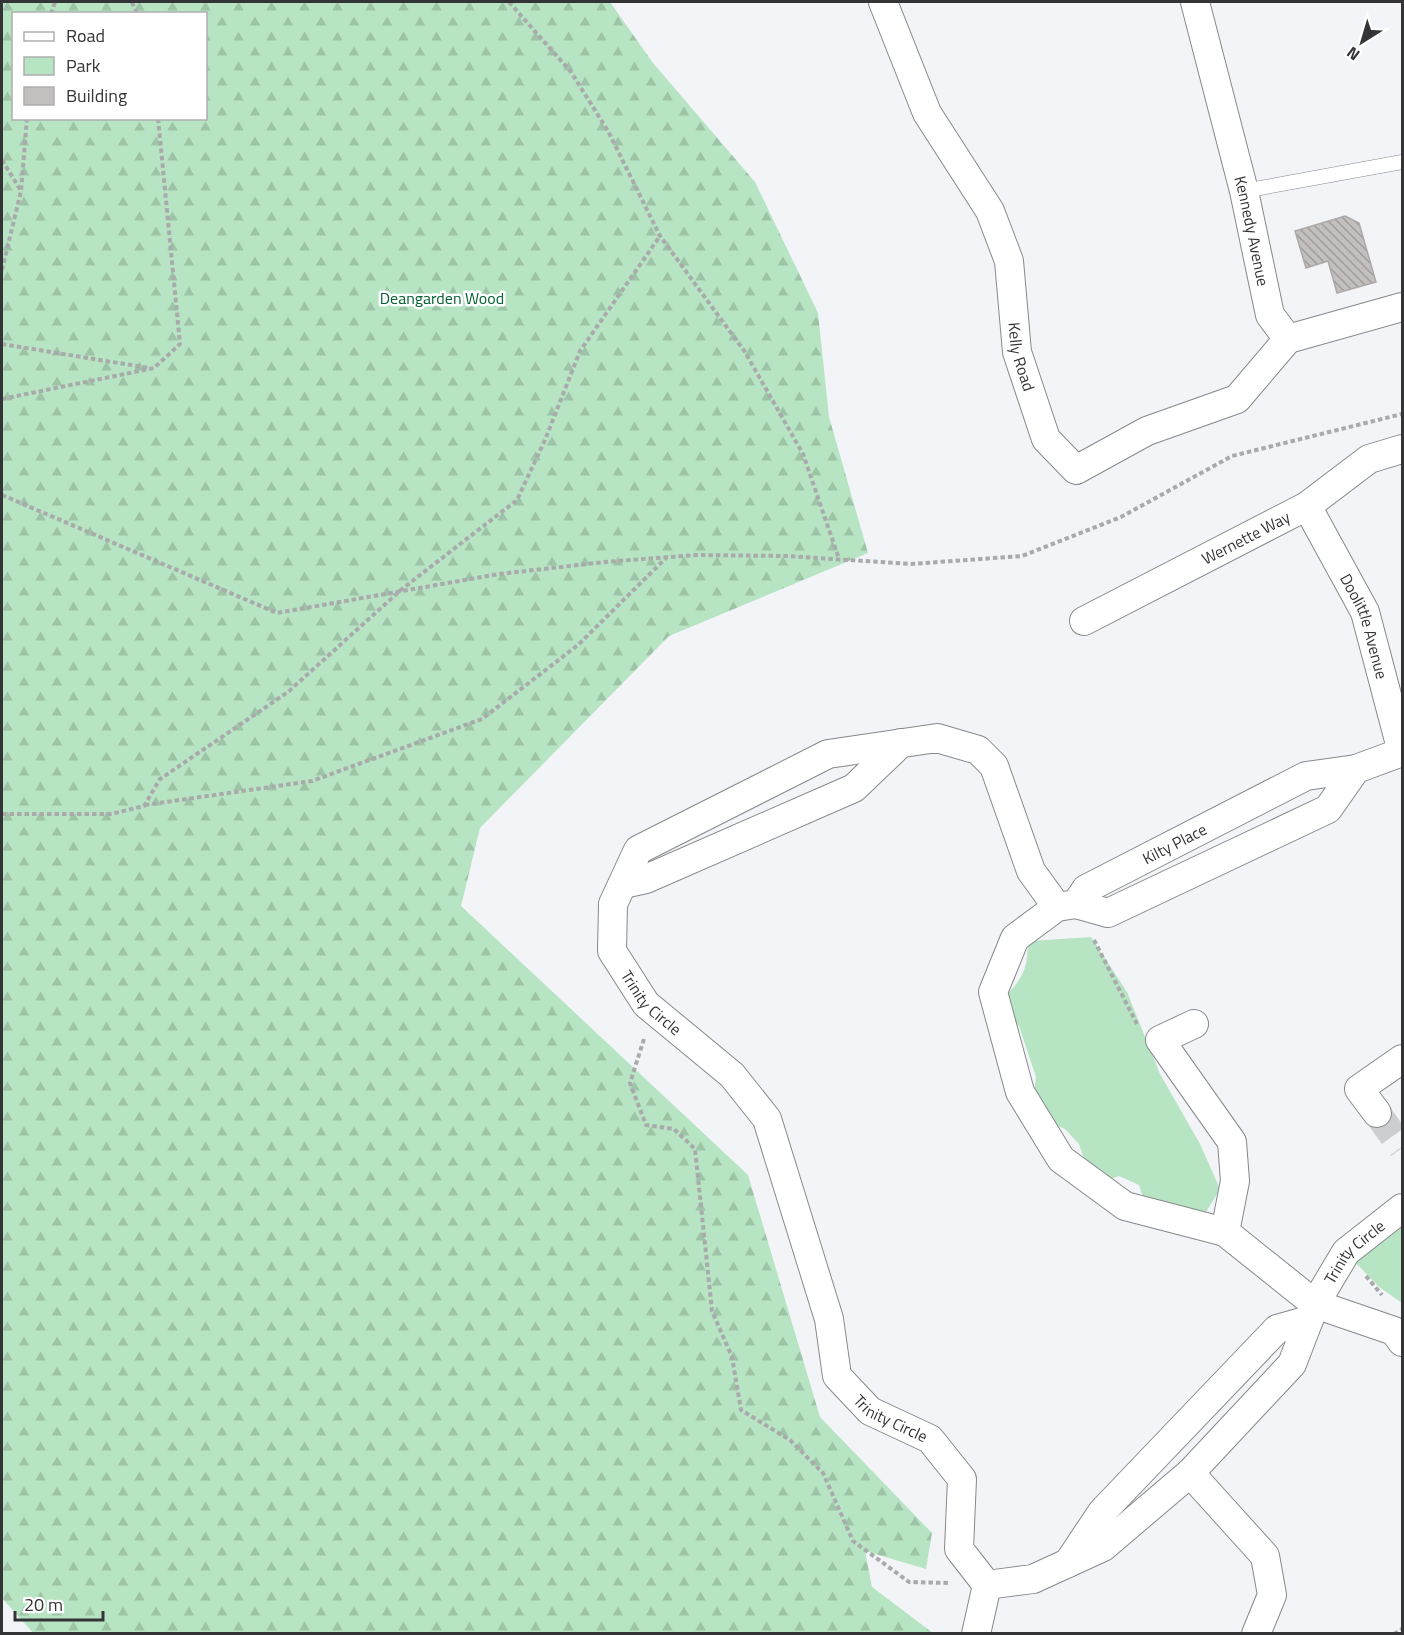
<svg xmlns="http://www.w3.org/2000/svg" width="1404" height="1635" viewBox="0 0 1404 1635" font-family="'Titillium Web',sans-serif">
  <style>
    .green { fill: #b7e4c3 }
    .forest { fill: url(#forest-firs); fill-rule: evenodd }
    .building { fill: url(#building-back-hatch); stroke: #ada9a8; stroke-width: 1.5 }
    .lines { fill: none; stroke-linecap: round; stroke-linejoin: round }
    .street-tunnel { stroke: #ccced0; stroke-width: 28; stroke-dasharray: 28 14; stroke-linecap: butt }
    .lane-casing { stroke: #86898b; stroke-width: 15 }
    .street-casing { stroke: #86898b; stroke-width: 30 }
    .path { stroke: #a9aaac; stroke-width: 4; stroke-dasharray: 4.5 3; stroke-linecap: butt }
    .lane { stroke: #fff; stroke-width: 14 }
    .street { stroke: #fff; stroke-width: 28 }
    .labels { text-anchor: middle; stroke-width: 5; stroke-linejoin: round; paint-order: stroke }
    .street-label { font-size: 16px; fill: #343436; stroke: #fff }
    .park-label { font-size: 16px; fill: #036132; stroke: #fff }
  </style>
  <defs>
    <pattern id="forest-firs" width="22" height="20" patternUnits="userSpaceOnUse" patternTransform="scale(1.5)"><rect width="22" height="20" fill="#b7e4c3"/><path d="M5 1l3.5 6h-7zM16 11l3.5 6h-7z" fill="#9ec4a8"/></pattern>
    <pattern id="building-back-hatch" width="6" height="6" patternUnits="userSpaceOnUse" patternTransform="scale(1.5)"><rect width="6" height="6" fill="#c4bfbf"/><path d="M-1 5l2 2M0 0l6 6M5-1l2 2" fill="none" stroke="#a09c9c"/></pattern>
  </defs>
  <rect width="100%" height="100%" fill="#f2f4f7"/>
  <!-- green -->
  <path class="green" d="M1091,937L1127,992L1160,1074L1200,1144L1220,1189L1206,1212L1194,1215L1143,1197L1139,1185L1119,1176L1108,1180L1087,1167L1079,1144L1065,1129L1044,1120L1033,1101L1036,1077L1019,1026L1008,1017L1002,999C1013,989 1022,979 1026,964C1028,955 1026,949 1031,941Z
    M1402,1227V1303L1379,1287L1354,1261L1393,1228Z"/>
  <!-- forest -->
  <path class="forest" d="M2,2H610L653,63L755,182L818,313L829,417L868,553L669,636L480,828L461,906L748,1175L820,1417L932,1533L926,1569L865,1551L872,1587L933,1633L34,1634L2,1598ZM14,14H206V118H14Z"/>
  <!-- building -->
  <path class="building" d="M1345,216L1359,223L1376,282L1337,293L1328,261L1306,268L1295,231Z"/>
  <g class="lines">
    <!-- street-tunnel -->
    <path class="street-tunnel" d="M1377,1113L1402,1148"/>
    <defs>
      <path id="lane" d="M1244,191L1402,162"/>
      <g id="street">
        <path id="s1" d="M883,2L927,113L990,211L1009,261L1017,352L1046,439L1076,470L1147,431L1237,399L1288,339"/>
        <path id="s2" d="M1195,2L1244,191L1270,315L1288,339"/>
        <path d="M1288,339L1402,307"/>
        <path id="s3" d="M1307,506L1365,612L1402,752"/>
        <path id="s4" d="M1084,621L1307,506L1369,459L1402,449"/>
        <path d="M623,884L646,879L854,788L901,743"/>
        <path d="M1076,904L1108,913L1328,809L1356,769"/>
        <path id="s5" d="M1057,907L1031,871L994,766L978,750L937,738L828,754L638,850L613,904L612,951L646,1004L732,1075L767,1119L829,1319L837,1376L870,1411L930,1439L962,1479L959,1549L987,1585L1033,1579L1103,1547L1190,1473L1292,1364L1315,1304L1394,1331L1402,1342"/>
        <path id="s6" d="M1194,1024L1160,1040L1232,1142L1235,1181L1225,1232L1315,1304L1346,1252L1402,1208"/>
        <path d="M1377,1113L1359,1089L1402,1059"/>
        <path id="s7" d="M1225,1232L1125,1206L1061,1159L1020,1092L993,992L1015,938L1057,907L1076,904L1086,889L1306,776L1356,769L1402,752"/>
        <path d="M1190,1473L1265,1556L1272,1595L1256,1634"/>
        <path d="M1068,1563L1102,1512L1277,1329L1309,1320"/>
        <path d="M976,1634L987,1585"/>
      </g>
    </defs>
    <!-- lane casing -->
    <use href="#lane" class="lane-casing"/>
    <!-- street casing -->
    <use href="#street" class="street-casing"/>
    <!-- path -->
    <path class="path" d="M132,2L137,14
      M509,2L571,72L608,131L660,236L745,352L803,454L839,559
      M51,14L55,2
      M2,160L21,191
      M2,270L21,191L27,118
      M2,344L149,368
      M2,399L154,368L180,344L158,118
      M2,495L277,613L499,574L605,562L696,555L787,556L911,564L1022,556L1121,517L1232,456L1402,414
      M145,805L312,781L482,719L578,645L666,558
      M2,814H111L144,806L160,779L288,692L402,589L517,500L545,440L580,351L660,236
      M1094,940L1137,1024
      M644,1039L630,1083L646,1125L674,1129L695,1149L712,1311L732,1357L741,1410L790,1440L823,1473L853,1541L909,1582L950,1583
      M1366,1276L1382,1295
      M1394,1634L1402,1629"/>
    <!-- lane -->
    <use href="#lane" class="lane"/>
    <!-- street -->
    <use href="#street" class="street"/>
  </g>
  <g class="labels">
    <!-- street labels -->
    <g class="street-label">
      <text dy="6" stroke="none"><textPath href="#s2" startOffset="236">Kennedy Avenue</textPath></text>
      <text dy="6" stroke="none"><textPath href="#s1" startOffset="386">Kelly Road</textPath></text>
      <text dy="6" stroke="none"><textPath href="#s4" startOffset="182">Wernette Way</textPath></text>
      <text dy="6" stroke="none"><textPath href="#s3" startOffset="134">Doolittle Avenue</textPath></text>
      <text dy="6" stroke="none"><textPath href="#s7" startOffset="612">Kilty Place</textPath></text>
      <text dy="6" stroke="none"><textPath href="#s5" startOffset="716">Trinity Circle</textPath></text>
      <text dy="6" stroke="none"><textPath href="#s6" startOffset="435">Trinity Circle</textPath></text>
      <text dy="6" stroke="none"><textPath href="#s5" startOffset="1218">Trinity Circle</textPath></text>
    </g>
    <!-- park labels -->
    <g class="park-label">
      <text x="442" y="304">Deangarden Wood</text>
    </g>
  </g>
  <!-- border -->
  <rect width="1404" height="1635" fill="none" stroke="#343436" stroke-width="6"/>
  <!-- legend -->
  <rect x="12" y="12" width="195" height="108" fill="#ffffff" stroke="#aeaeaf" stroke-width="1.5"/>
  <rect x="24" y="32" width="30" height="9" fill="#ffffff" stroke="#aeaeaf" stroke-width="1.5"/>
  <text x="66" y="42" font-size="18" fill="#343436">Road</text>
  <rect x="24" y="57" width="30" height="18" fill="#b7e4c3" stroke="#aeaeaf" stroke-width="1.5"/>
  <text x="66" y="72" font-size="18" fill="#343436">Park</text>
  <rect x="24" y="87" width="30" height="18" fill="#c4bfbf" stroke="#aeaeaf" stroke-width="1.5"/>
  <text x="66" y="102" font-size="18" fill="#343436">Building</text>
  <!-- north arrow -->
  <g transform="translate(1362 42) rotate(217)" stroke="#ffffff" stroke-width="4.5" paint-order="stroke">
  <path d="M0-4.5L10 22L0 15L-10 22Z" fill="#343436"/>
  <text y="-9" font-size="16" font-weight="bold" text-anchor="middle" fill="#343436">N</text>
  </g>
  <!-- scale -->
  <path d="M15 1611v9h88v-9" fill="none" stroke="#343436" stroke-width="3"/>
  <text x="24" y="1611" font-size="18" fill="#343436" stroke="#ffffff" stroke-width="4.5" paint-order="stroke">20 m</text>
</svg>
